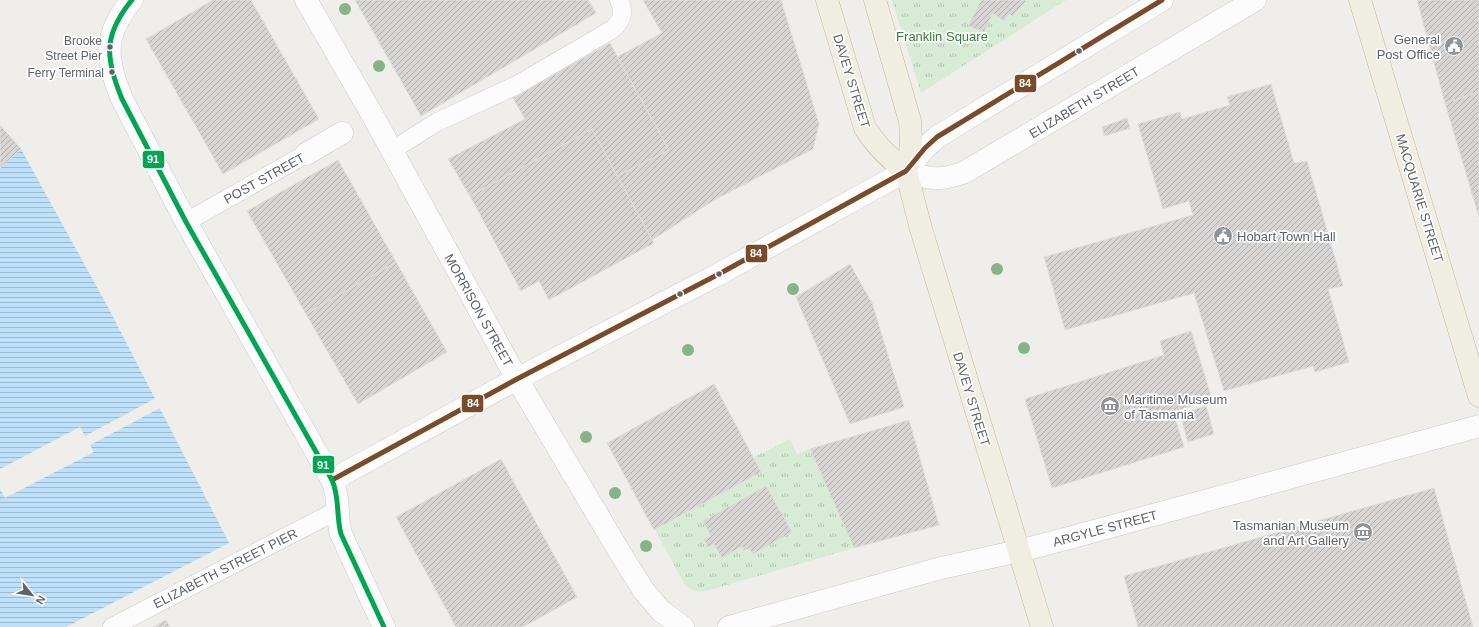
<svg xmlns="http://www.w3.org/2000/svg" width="1479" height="627" viewBox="0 0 1479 627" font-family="Arial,sans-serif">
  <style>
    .park { fill: url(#park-tufts) }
    .water { fill: url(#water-rules) }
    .pier { fill: #efeeea }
    .building { fill: url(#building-hatch); stroke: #deddd9 }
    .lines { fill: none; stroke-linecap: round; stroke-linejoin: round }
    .lane-casing { stroke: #cbcccc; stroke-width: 19 }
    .street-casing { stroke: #cbcccc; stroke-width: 23 }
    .secondary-casing { stroke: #cacacb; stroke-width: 23 }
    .highway-casing { stroke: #c8b996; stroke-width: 23 }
    .lane { stroke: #fdfcfc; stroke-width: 18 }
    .street { stroke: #fdfcfc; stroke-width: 22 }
    .secondary { stroke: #fdfcfc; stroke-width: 22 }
    .highway { stroke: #f0ede3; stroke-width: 22 }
    .bus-1-casing { stroke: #fff; stroke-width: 8 }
    .bus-2-casing { stroke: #fff; stroke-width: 8 }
    .bus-1 { stroke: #7a4b2a; stroke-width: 5 }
    .bus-2 { stroke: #00a651; stroke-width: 5 }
    .tree { fill: #88b388 }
    .bus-dot { fill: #5f6368; stroke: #fff; stroke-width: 1.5 }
    .labels { text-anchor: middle; stroke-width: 3.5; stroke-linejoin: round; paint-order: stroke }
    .bus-label { font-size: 12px; fill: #5f6368; stroke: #fff; text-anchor: end }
    .park-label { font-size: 13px; fill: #348238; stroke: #fff }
    .poi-label { font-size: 13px; fill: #5f6368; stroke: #fff; text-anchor: end }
    .street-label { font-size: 13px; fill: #5f6368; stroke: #fff }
    .line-badge { stroke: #fff; stroke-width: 1.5 }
    .badge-label { font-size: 11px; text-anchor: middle; font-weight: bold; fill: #fff }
  </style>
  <defs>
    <pattern id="park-tufts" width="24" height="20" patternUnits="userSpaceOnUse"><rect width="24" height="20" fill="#d8ebd6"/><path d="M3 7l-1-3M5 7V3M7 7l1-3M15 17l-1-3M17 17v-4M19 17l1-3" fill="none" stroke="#b2c2b1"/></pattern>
    <pattern id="water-rules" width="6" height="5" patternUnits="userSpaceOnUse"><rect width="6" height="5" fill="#bfe0f9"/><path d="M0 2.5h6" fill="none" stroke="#9eb9cd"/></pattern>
    <pattern id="building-hatch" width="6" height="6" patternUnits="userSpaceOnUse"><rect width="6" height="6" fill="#d6d5d3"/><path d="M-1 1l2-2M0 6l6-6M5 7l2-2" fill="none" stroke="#b1b0af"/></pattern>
  </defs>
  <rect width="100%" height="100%" fill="#efeeea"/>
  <!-- park -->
  <path class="park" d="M892,0H1066L921,93Z
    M790,439L797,454L810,449L854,548L710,590C700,592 694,593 685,585L655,530L761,472L754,457Z"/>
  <!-- water -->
  <path class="water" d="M0,125L21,149L109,309L229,543L66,627H0Z"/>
  <!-- pier -->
  <path class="pier" d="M156,398L160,408L90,445L94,452L5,498L0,489V469L80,427L85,436Z"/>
  <!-- building -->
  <path class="building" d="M213,0H251L319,119L223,174L146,39Z
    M355,0H588L596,13L421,116Z
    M643,0H781L819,124L813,149L716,199L652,240L617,176L669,150L617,57L662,33Z
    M981,0H1025L1026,1L1013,16L1009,14L1004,21L993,13L984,32L968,26Z
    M1417,0H1479V92L1445,103Z
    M610,43L669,150L617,176L592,129L470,196L448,159L525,119L513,98Z
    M1271,84L1294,163L1307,161L1343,286L1328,289L1349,362L1315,372L1313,366L1224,391L1194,293L1065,330L1044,257L1193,215L1189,201L1163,209L1138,124L1180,112L1182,119L1230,105L1227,97Z
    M1479,92V217L1445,103Z
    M1127,118L1130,128L1104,136L1102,127Z
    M0,125L21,149L0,168Z
    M592,129L654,243L549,300L539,281L521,291L470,196Z
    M338,160L396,262L306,314L247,211Z
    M396,262L447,352L358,404L306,314Z
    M850,264L872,303L904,407L850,424L796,297Z
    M1191,331L1212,399L1173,412L1184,447L1052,488L1025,399L1164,355L1160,341Z
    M714,384L761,472L654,530L607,443Z
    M1206,406L1214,434L1188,442L1180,414Z
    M909,420L939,525L854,548L810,449Z
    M501,459L577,597L523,627H456L396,517Z
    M766,486L792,532L753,554L749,548L744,551L742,546L722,558L714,544L708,547L704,539L711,536L703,521Z
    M1434,488L1473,627H1138L1124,576Z
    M166,620L170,627H153Z"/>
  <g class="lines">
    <defs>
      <path id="lane" d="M391,151L437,122L517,85L613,29C622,20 625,12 619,0
        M186,222L306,154
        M112,627L338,510"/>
      <path id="street" d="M132,0C103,35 105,58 122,99L186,222L332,480C340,498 336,516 341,534L384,627
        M306,154L342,133
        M906,171C930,180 941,181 965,172L1255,0
        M332,480L517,379L719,274L906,171L925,148L937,137L1162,0"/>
      <path id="secondary" d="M306,0L373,116L517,379L622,556L644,591L661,611L683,627
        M729,627L941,568L1019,551L1069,538L1479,426"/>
      <path id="highway" d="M827,0L865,128C876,146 889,158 906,171
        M875,0L910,121L911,138L910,155L906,171L921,229L1042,627
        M1360,0L1479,396"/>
    </defs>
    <!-- lane casing -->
    <use href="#lane" class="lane-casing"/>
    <!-- street casing -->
    <use href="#street" class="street-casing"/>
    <!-- secondary casing -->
    <use href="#secondary" class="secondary-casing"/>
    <!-- highway casing -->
    <use href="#highway" class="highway-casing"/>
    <!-- lane -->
    <use href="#lane" class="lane"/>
    <!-- street -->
    <use href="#street" class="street"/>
    <!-- secondary -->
    <use href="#secondary" class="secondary"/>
    <!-- highway -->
    <use href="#highway" class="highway"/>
    <defs>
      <path id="bus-1" d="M332,480L517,379L719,274L906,171L925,148L937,137L1162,0"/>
      <path id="bus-2" d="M132,0C103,35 105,58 122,99L186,222L332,480C340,498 336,516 341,534L384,627"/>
    </defs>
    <!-- bus-1 casing -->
    <use href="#bus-1" class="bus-1-casing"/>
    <!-- bus-2 casing -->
    <use href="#bus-2" class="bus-2-casing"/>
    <!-- bus-1 -->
    <use href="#bus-1" class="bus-1"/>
    <!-- bus-2 -->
    <use href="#bus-2" class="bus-2"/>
  </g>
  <!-- trees -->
  <g class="tree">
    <circle cx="345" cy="9" r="6"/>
    <circle cx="379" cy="66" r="6"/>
    <circle cx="997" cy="269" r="6"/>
    <circle cx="793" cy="289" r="6"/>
    <circle cx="1024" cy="348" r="6"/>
    <circle cx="688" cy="350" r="6"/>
    <circle cx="586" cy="437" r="6"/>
    <circle cx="615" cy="493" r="6"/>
    <circle cx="646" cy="546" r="6"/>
  </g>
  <!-- icons -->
  <defs>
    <symbol id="civic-disc" viewBox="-11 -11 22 22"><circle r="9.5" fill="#919496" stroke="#fff"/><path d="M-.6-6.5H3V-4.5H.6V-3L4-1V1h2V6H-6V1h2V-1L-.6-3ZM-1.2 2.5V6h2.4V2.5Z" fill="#fff"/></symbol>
    <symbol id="museum-disc" viewBox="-11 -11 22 22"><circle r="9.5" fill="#919496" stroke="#fff"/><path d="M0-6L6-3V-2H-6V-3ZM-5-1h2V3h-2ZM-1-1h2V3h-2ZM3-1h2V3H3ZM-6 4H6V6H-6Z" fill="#fff"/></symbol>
  </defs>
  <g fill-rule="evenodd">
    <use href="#civic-disc" x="1443" y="35" width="22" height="22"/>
    <use href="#civic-disc" x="1212" y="225" width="22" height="22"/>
    <use href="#museum-disc" x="1099" y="395" width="22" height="22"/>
    <use href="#museum-disc" x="1352" y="521" width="22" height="22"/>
  </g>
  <!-- markers -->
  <g class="bus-dot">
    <circle cx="110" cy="47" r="3.5"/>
    <circle cx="1079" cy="51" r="3.5"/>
    <circle cx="112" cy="72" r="3.5"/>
    <circle cx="719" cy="274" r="3.5"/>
    <circle cx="680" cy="294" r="3.5"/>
  </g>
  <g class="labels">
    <!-- bus labels -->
    <g class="bus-label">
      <text x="102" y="45">Brooke<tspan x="102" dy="15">Street Pier</tspan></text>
      <text x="104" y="77">Ferry Terminal</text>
    </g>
    <!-- park labels -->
    <g class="park-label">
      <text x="942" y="41">Franklin Square</text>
    </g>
    <!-- poi labels -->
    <g class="poi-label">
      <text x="1440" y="44">General<tspan x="1440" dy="15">Post Office</tspan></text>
      <text x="1237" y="241" text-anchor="start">Hobart Town Hall</text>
      <text x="1124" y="404" text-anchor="start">Maritime Museum<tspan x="1124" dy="15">of Tasmania</tspan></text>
      <text x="1349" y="530">Tasmanian Museum<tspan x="1349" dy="15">and Art Gallery</tspan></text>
    </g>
    <!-- street labels -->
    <g class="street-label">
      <text transform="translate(852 81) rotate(73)" y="5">DAVEY STREET</text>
      <text transform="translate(1084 102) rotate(-31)" y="5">ELIZABETH STREET</text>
      <text transform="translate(264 178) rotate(-29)" y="5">POST STREET</text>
      <text transform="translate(1420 198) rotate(73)" y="5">MACQUARIE STREET</text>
      <text transform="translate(479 310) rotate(61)" y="5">MORRISON STREET</text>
      <text transform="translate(972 399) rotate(73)" y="5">DAVEY STREET</text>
      <text transform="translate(1105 528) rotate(-15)" y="5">ARGYLE STREET</text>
      <text transform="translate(225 568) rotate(-27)" y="5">ELIZABETH STREET PIER</text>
    </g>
  </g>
  <g class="line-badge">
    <rect x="1014" y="74" width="23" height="19" rx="4" fill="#7a4b2a"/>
    <rect x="142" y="150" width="23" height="19" rx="4" fill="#00a651"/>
    <rect x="745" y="244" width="23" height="19" rx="4" fill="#7a4b2a"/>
    <rect x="461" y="394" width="23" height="19" rx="4" fill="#7a4b2a"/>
    <rect x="312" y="455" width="23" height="19" rx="4" fill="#00a651"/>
  </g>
  <g class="badge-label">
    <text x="1025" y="87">84</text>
    <text x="153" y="163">91</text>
    <text x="756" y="257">84</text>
    <text x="473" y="407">84</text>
    <text x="323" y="469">91</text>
  </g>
  <!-- north arrow -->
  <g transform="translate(32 595) rotate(120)" stroke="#ffffff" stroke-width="3" paint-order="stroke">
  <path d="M0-3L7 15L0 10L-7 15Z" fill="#5f6368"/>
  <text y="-6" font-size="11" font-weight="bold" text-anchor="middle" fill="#5f6368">N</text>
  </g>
</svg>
